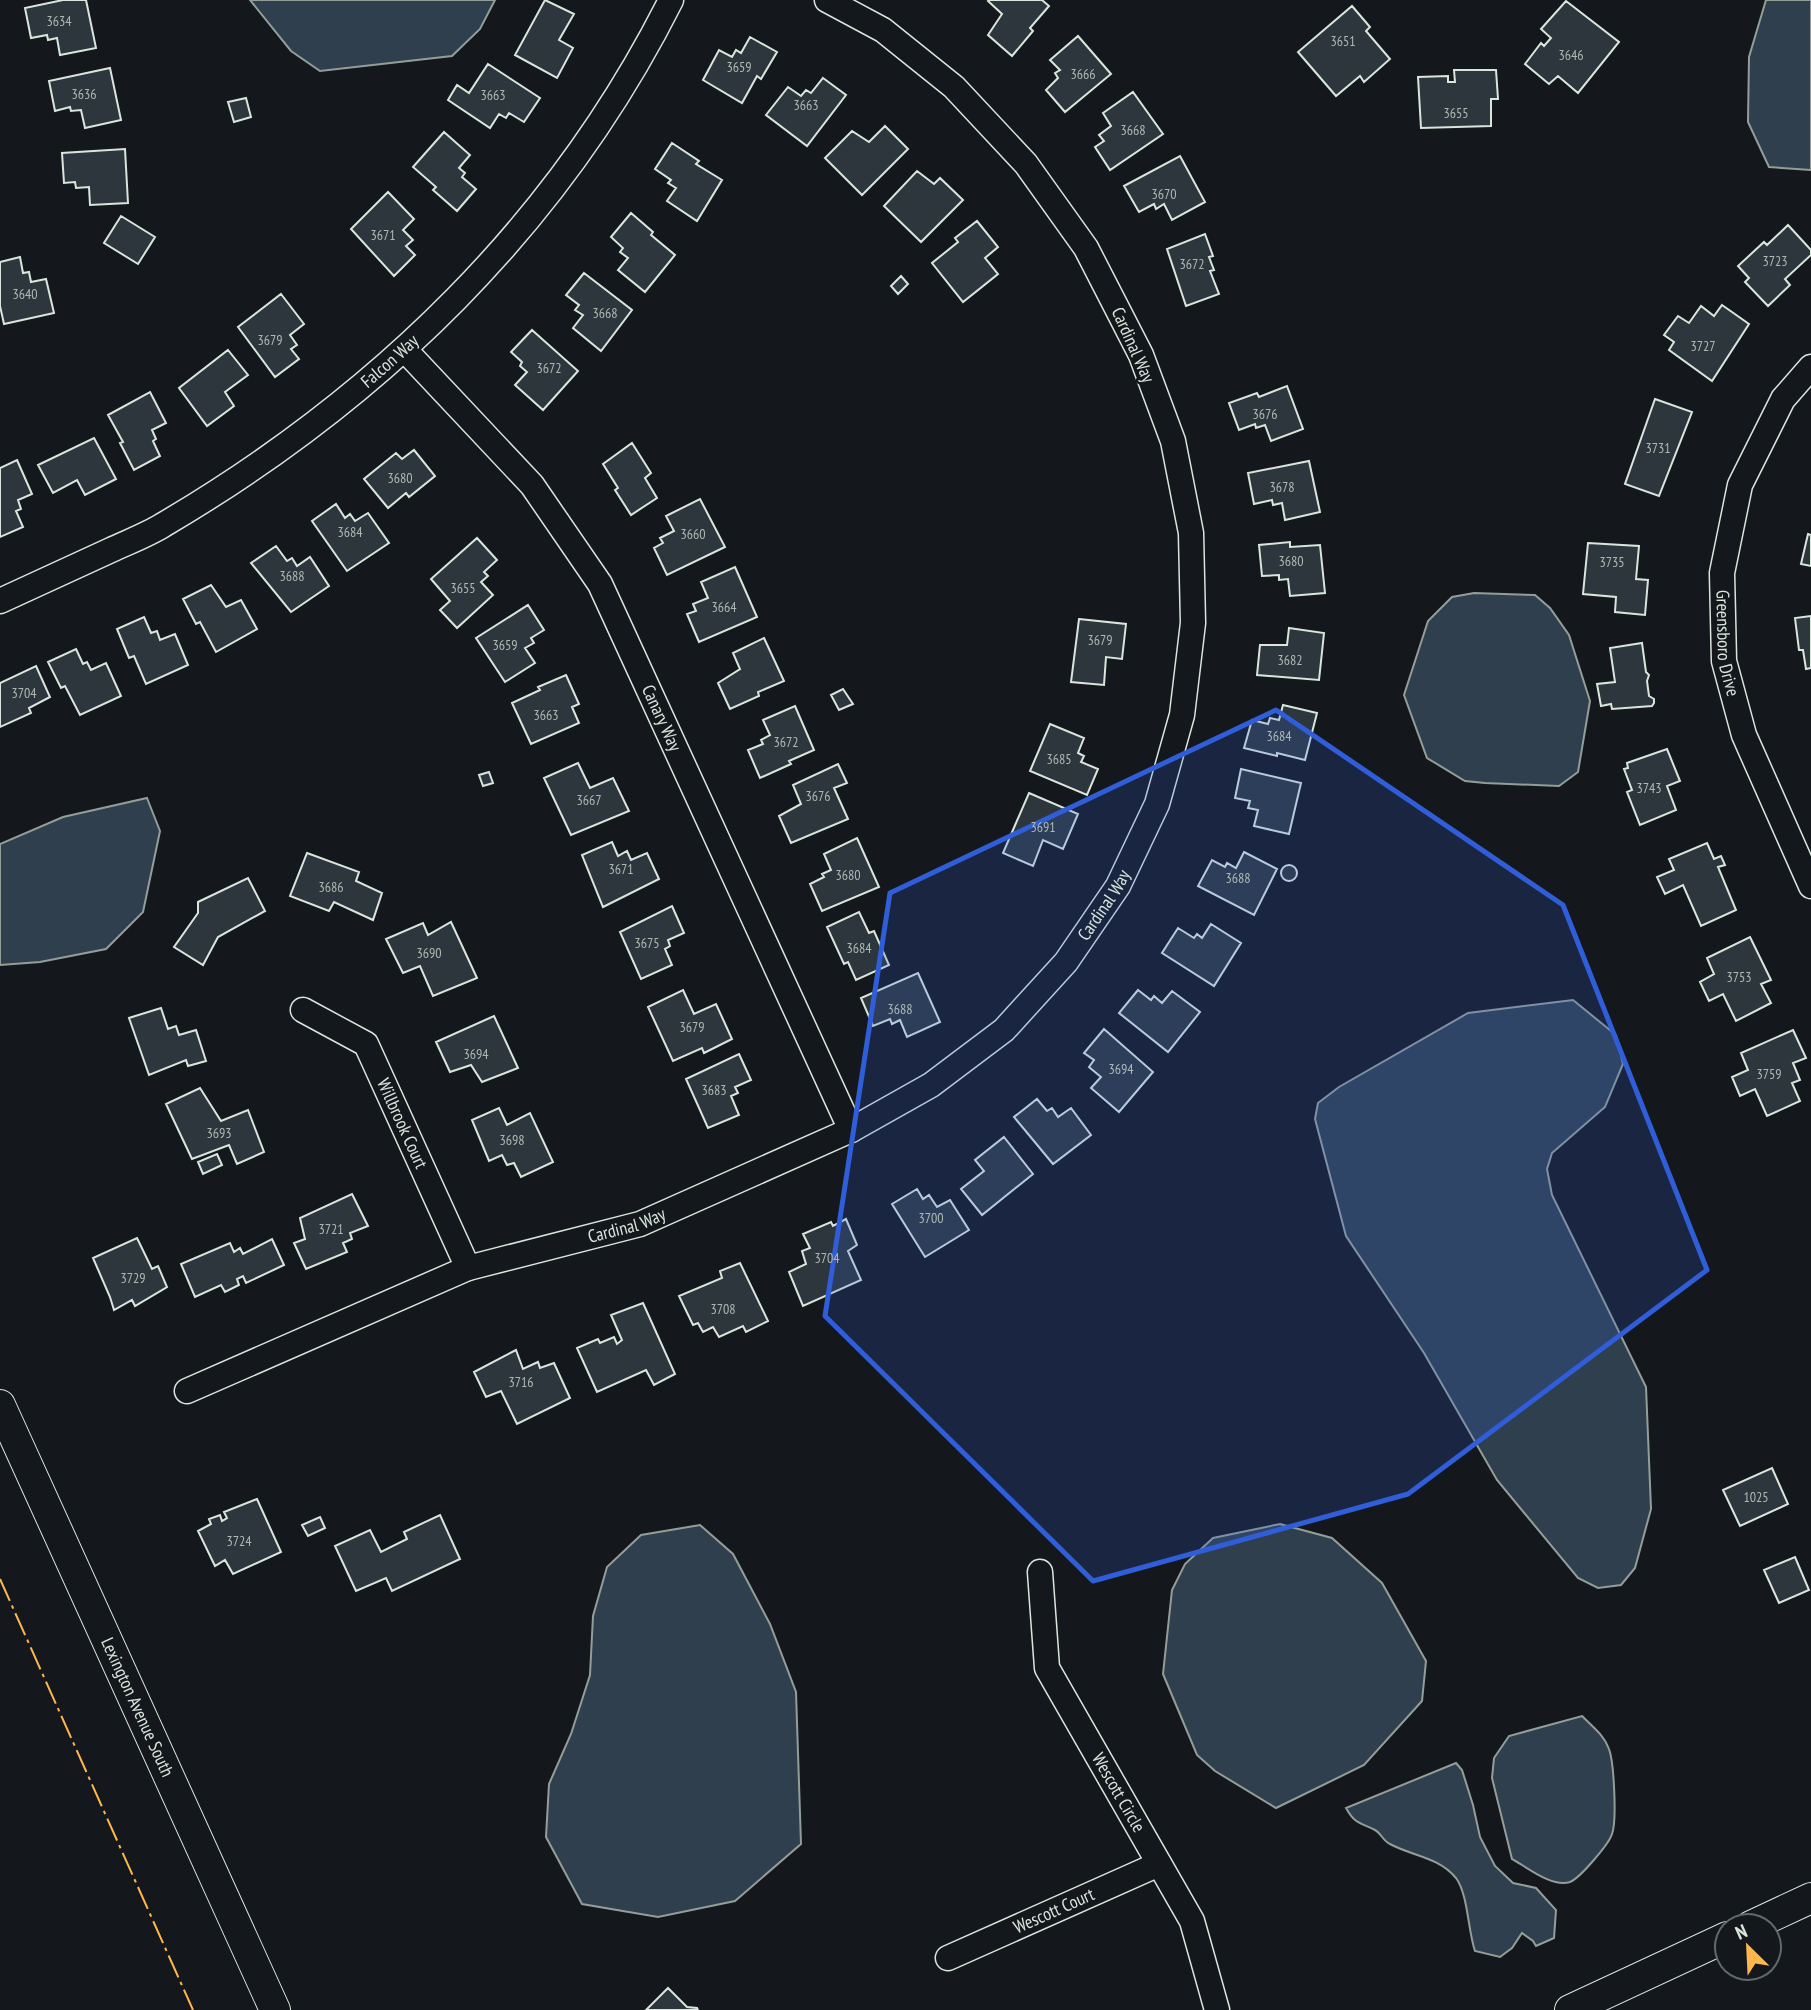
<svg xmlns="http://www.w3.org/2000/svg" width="1811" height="2010" viewBox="0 0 1811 2010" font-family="'PT Sans Narrow',sans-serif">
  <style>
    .water { fill: #2f3f4d; stroke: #939e99; stroke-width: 2 }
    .building { fill: #2c363c; stroke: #d8e6dc; stroke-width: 2 }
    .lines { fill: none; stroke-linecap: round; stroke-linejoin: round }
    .minor-casing { stroke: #d8e6dc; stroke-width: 27 }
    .tertiary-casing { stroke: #d8e6dc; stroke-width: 32 }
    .minor { stroke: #14181c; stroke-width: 24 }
    .tertiary { stroke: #14181c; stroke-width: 30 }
    .power { stroke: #ffb74d; stroke-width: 2; stroke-dasharray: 24 5 3.5 5; stroke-linecap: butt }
    .marked { fill: #305dd8; fill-opacity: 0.2; stroke: #305dd8; stroke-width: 5; stroke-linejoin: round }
    .labels { text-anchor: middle; stroke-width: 5; stroke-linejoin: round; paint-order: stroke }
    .number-label { font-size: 14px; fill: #adbab4 }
    .street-label { font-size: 18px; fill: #d8e6dc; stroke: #14181c }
  </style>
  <rect width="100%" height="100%" fill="#14181c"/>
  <!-- water -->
  <path class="water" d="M250,0H495L480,29L452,56L320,71L291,51Z
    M1766,0H1811V170L1769,167L1748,122L1749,57Z
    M1474,593L1535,595L1550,608L1569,635L1590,701L1578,772L1559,786L1485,783L1465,781L1427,758L1404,695L1428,621L1452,597Z
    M147,798L160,831L143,912L106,949L40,962L0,965V844L63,817Z
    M1573,1000L1616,1035L1623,1064L1605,1107L1552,1153L1547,1169L1552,1195L1646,1387L1651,1509L1635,1568L1621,1585L1598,1588L1578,1578L1497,1480L1424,1353L1346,1236L1315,1119L1318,1103L1339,1087L1468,1013Z
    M1280,1524L1332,1538L1382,1583L1426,1661L1422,1701L1364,1765L1276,1808L1215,1771L1197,1755L1163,1674L1172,1590L1185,1564L1213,1538Z
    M700,1525L733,1554L770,1624L796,1692L801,1844L735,1901L658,1917L582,1904L546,1837L549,1784L571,1734L590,1675L593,1616L607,1567L641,1535Z
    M1582,1716C1592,1726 1604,1735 1609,1749C1614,1762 1617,1821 1612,1834C1609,1844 1580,1878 1570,1882C1552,1888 1527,1867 1512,1859L1492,1778L1494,1758L1509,1736Z
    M1456,1763L1462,1770L1473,1805L1480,1837L1495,1866L1513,1883L1536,1888L1556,1910L1554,1938L1536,1946L1533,1941L1522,1933L1512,1948L1500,1957L1475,1951C1468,1931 1468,1894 1456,1878C1439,1857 1412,1856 1390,1844C1383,1841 1381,1833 1375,1830C1359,1822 1355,1824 1346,1808Z"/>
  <!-- building -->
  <path class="building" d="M63,0H86L96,48L60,55L57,38L48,40L47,35L31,38L25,8Z
    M545,0L574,14L559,40L573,48L557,78L515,55Z
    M989,0H1042L1049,6L1030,28L1033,31L1012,56L988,35L1002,14L988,1Z
    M1566,1L1619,42L1578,93L1558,76L1549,84L1525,64L1541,43L1544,46L1551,38L1541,29Z
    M1352,6L1370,27L1366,31L1390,59L1364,82L1360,76L1336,96L1298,52Z
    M1078,36L1111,74L1065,112L1046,90L1058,78L1055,73L1060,70L1050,60Z
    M750,37L777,52L761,79L757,76L742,103L703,80L719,50L732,57L736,50L741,53Z
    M488,64L540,98L524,122L509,113L506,118L499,114L490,128L448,100L457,85L469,93Z
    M110,68L121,120L85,128L81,110L71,111L70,107L55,111L49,81Z
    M1454,70H1496L1498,99H1491V126L1421,128L1418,77L1448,76V82H1455Z
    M823,78L846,95L807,146L766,115L788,87L801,96L806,90L811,93Z
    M1133,92L1163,134L1110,170L1095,147L1104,141L1099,135L1111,126L1103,113Z
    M246,98L251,117L234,122L228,102Z
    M885,126L908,149L862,195L825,158L852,131L869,142Z
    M444,132L470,155L459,168L465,173L462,177L476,189L457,211L433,190L436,187L413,167Z
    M672,143L699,161L696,164L722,180L697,221L667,201L676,188L668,183L671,180L655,169Z
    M125,149L128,203L90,205L89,187L76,188L75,182L64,183L62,153Z
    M1180,156L1205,202L1172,220L1164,204L1156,209L1154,204L1139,212L1124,186Z
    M917,171L934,184L940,178L963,200L921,242L884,206Z
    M388,192L414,219L403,230L413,240L406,246L415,255L394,276L351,229Z
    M631,213L653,232L651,235L675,255L645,292L618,270L628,258L620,252L623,248L611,237Z
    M121,216L155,237L138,264L104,243Z
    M977,221L998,247L985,258L998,274L963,302L932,263L958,242L955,238Z
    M1788,225L1811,250V255L1785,279L1790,285L1768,306L1745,282L1749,278L1738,266L1764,242L1767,245Z
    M1205,234L1213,256L1209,257L1214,270L1210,271L1219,294L1186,306L1167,249Z
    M20,257L23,273L29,272L31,282L46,279L54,313L4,324L0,306V262Z
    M584,273L632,310L601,351L573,328L583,315L575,310L579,305L566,295Z
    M901,276L908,284L898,294L891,286Z
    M281,294L304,324L290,335L297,345L291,349L299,359L275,377L238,327Z
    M1722,305L1749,324L1712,381L1669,350L1674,342L1664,335L1678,316L1689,323L1701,306L1714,316Z
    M532,330L578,371L543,410L515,385L527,372L520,366L522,362L511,352Z
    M228,350L248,375L225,392L234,406L207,426L179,388Z
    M1287,386L1303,429L1271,441L1265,425L1256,428L1255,424L1239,430L1229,403L1257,393L1259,397Z
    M150,392L166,423L152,430L156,439L153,441L160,456L134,470L120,443L123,442L108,415Z
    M1655,399L1692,412L1659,496L1625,484Z
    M94,438L116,479L85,495L77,480L53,493L38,465Z
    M632,443L651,473L645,478L657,498L631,515L615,490L618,488L603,464Z
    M414,450L435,476L409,497L406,493L388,508L364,479L396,453L402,459Z
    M17,460L32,494L18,500L21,509L16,511L23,527L0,537V468Z
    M1309,461L1320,512L1285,520L1282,503L1273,505L1272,500L1254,504L1248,473Z
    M700,499L725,547L667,575L654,548L663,543L660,538L674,531L666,516Z
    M336,504L345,518L350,514L355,521L368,513L389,543L347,571L312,521Z
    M1808,534L1811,535V566L1801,564Z
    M477,538L497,560L484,572L488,576L481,582L493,595L457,628L440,610L450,601L431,579Z
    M1290,542V547L1320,545L1325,593L1290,596L1288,579L1279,580V575L1262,576L1259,545Z
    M1588,543L1639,546L1636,579L1648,580L1645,615L1615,612L1616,597L1583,594Z
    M276,546L287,561L292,558L297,566L310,557L329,586L291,612L251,563Z
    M735,567L757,617L699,642L687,614L696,611L693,604L708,598L701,582Z
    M211,585L226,607L241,600L257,629L216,652L200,622L196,624L183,599Z
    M528,605L544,630L531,638L534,643L525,648L535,663L505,682L476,638Z
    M1811,616V668L1806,669L1803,650H1799L1795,618Z
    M144,617L151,633L157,631L160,640L175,634L188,665L146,684L134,656L129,658L117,629Z
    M1079,619L1126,624L1122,659L1106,657L1104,685L1071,682Z
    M1289,628L1324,633L1319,680L1257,675L1260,645H1287Z
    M764,638L784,681L758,692L759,696L730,709L718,683L740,669L733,653Z
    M1642,643L1646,672L1649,675L1647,681L1649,696L1654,699V703L1652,706L1612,709L1611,704L1601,706L1597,684L1615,682L1610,648Z
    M76,649L83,664L87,662L91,670L106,663L121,696L80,715L65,686L61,688L48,662Z
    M36,666L50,697L29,708L31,713L0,727V683Z
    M566,675L579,704L572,707L579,723L531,744L512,703L540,690L538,687Z
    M843,689L853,704L839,710L831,695Z
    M1283,705L1317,713L1305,760L1277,753V756L1244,748L1252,720L1268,724L1270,718L1279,720Z
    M795,706L814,750L789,761L791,764L760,778L748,750L763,744L761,740L770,735L763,720Z
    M1050,724L1084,738L1078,753L1084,756L1081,762L1098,769L1087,795L1030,771Z
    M1667,749L1680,781L1667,786L1676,810L1640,825L1627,792L1632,790L1624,769L1628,768L1627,763Z
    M578,763L590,788L613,778L629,811L571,835L544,778Z
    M838,764L847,783L834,788L848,819L791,843L779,816L801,804L793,785Z
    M1241,769L1301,783L1289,834L1254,826L1258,810L1248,808L1250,801L1235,798Z
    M489,772L493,783L483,786L479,775Z
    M1029,793L1078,814L1063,849L1043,840L1033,866L1003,853Z
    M857,838L879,887L822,911L810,884L824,877L822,874L831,870L824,854Z
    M612,842L618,856L627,851L631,860L647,853L659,879L603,907L582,855Z
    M1707,843L1714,859L1721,856L1725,865L1718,867L1736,910L1701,926L1683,885L1665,894L1657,877L1674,870L1669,859Z
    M1244,852L1277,869L1254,915L1198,886L1212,860L1225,867L1227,863L1236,868Z
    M307,853L359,872L356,881L382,893L373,920L334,902L329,911L290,896Z
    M1281 873a8 8 0 1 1 16 0a8 8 0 1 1-16 0Z
    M248,878L265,911L218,937L203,965L174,947L198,913V902Z
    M672,906L684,933L668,940L670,946L665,949L672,965L641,979L620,932Z
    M859,912L869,933L874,931L889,965L856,980L848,962L844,964L827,927Z
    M451,922L477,978L433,996L420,966L403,973L386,939L423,923L428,935Z
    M1211,924L1241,943L1214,986L1162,953L1178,928L1194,938L1197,934L1202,938Z
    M1750,937L1771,980L1761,984L1771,1003L1736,1021L1723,994L1709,1001L1700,982L1714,974L1707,958Z
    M918,973L940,1022L907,1037L900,1020L892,1024L890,1019L873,1026L861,998Z
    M683,990L694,1014L716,1004L732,1039L704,1053L702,1048L673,1061L648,1007Z
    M1138,990L1151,1000L1154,996L1162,1003L1172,991L1200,1012L1168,1052L1119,1013Z
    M161,1008L168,1029L176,1026L179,1035L196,1030L206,1061L188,1066L186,1060L149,1075L129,1018Z
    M494,1016L518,1068L482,1082L471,1065L450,1072L436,1042Z
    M1104,1029L1153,1072L1119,1112L1091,1088L1101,1077L1089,1067L1094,1060L1084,1053Z
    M1793,1030L1806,1058L1793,1063L1800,1080L1792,1083L1800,1101L1767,1116L1755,1089L1740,1096L1732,1077L1748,1070L1741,1053Z
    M739,1054L751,1080L735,1087L738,1093L731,1096L739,1115L708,1128L686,1079Z
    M200,1088L221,1121L248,1110L264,1152L237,1164L229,1145L192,1159L166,1104Z
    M1037,1099L1047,1111L1052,1108L1058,1117L1071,1108L1091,1135L1053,1164L1014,1117Z
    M499,1108L507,1125L530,1113L553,1162L521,1177L514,1163L507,1165L502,1155L489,1161L472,1120Z
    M1004,1137L1033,1174L982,1215L961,1189L984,1171L975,1160Z
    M217,1154L222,1165L203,1174L198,1162Z
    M917,1189L923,1199L929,1195L937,1207L950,1200L969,1230L925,1257L892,1204Z
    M352,1194L368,1226L350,1233L352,1239L343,1243L347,1252L306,1269L294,1243L305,1239L300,1218Z
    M846,1219L857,1245L848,1251L861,1280L803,1306L789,1272L806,1264L802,1251L810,1248L803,1234L831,1222L833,1226Z
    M137,1238L152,1269L158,1266L167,1287L135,1306L132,1300L114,1310L110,1297L93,1258Z
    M272,1239L284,1265L246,1283L243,1276L237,1279L239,1285L225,1292L221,1285L195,1297L181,1264L230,1243L234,1252L240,1248L243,1254Z
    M740,1263L768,1321L746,1332L743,1326L719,1337L713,1327L703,1332L698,1323L693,1325L679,1296L722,1278L720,1271Z
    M643,1303L675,1374L654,1385L646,1370L597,1392L577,1348L598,1339L600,1343L614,1337L617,1344L622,1340L611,1315Z
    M516,1350L523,1369L538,1362L540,1368L554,1363L570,1398L517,1424L501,1391L486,1397L474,1372Z
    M1772,1468L1788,1504L1740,1526L1723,1490Z
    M257,1499L281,1552L233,1574L225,1560L215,1566L198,1531L211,1524L209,1519L220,1515L222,1521L227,1518L224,1512Z
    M440,1515L460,1559L392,1591L386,1578L356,1591L335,1546L370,1530L381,1552L407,1539L404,1532Z
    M320,1517L325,1528L308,1536L302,1525Z
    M1795,1557L1809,1590L1779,1603L1764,1570Z
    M668,1988L687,2007L697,2008L698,2010H646Z"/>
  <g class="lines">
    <defs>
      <g id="minor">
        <path id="s1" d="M405,350L532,485L600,584L851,1130"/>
        <path id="s2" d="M1811,367L1783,399L1740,485L1722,573L1724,661L1744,735L1811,886"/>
        <path id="s3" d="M0,601C37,584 74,567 111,550C128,542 147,535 163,525C379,398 558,225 671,0"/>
        <path id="s4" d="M303,1010L366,1044L468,1268"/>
        <path id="s5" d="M187,1391L468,1268L640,1224L851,1130L931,1085L1004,1030L1066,962L1118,886L1157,804L1182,715L1193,623L1191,533L1173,441L1141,355L1086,248L1026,164L954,87L883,30L827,0"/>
        <path id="s6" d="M1040,1572L1047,1668L1192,1921L1217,2010"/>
        <path id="s7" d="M948,1958L1159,1864"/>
      </g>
      <g id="tertiary">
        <path id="s8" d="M0,1405L275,2010"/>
        <path d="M1751,1926L1811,1898"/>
        <path d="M1570,2010L1727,1937"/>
      </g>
    </defs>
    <!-- minor casing -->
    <use href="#minor" class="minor-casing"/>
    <!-- tertiary casing -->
    <use href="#tertiary" class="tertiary-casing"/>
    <!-- minor -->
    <use href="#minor" class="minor"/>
    <!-- tertiary -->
    <use href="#tertiary" class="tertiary"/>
    <!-- power -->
    <path class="power" d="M0,1579L193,2010"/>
  </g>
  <!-- marked area -->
  <path class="marked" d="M1276,710L1563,905L1707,1270L1408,1494L1093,1581L825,1316L890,893Z"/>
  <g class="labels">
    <!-- number labels -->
    <g class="number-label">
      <text x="59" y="26">3634</text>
      <text x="1343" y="46">3651</text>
      <text x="1571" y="60">3646</text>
      <text x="739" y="72">3659</text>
      <text x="1083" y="79">3666</text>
      <text x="84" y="99">3636</text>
      <text x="493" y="100">3663</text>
      <text x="806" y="110">3663</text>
      <text x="1456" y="118">3655</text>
      <text x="1133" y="135">3668</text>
      <text x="1164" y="199">3670</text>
      <text x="383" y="240">3671</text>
      <text x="1775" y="266">3723</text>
      <text x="1192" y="269">3672</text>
      <text x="25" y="299">3640</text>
      <text x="605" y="318">3668</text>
      <text x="270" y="345">3679</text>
      <text x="1703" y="351">3727</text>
      <text x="549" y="373">3672</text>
      <text x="1265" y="419">3676</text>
      <text x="1658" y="453">3731</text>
      <text x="400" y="483">3680</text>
      <text x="1282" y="492">3678</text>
      <text x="350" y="537">3684</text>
      <text x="693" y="539">3660</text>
      <text x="1291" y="566">3680</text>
      <text x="1612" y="567">3735</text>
      <text x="292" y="581">3688</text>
      <text x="463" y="593">3655</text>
      <text x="724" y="612">3664</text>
      <text x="1100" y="645">3679</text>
      <text x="505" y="650">3659</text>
      <text x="1290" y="665">3682</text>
      <text x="24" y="698">3704</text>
      <text x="546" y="720">3663</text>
      <text x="1279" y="741">3684</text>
      <text x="786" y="747">3672</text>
      <text x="1059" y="764">3685</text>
      <text x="1649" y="793">3743</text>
      <text x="818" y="801">3676</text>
      <text x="589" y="805">3667</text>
      <text x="1043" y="832">3691</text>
      <text x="621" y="874">3671</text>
      <text x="848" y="880">3680</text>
      <text x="1238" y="883">3688</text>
      <text x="331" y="892">3686</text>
      <text x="647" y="948">3675</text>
      <text x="859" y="953">3684</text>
      <text x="429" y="958">3690</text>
      <text x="1739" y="982">3753</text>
      <text x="900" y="1014">3688</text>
      <text x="692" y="1032">3679</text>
      <text x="476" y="1059">3694</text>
      <text x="1121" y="1074">3694</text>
      <text x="1769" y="1079">3759</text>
      <text x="714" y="1095">3683</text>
      <text x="219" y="1138">3693</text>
      <text x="512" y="1145">3698</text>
      <text x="931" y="1223">3700</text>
      <text x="331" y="1234">3721</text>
      <text x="827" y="1263">3704</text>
      <text x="133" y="1283">3729</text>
      <text x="723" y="1314">3708</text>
      <text x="521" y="1387">3716</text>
      <text x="1756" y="1502">1025</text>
      <text x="239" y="1546">3724</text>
    </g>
    <!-- street labels -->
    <g class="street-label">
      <text transform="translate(1133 345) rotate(66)" y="6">Cardinal Way</text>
      <text dy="6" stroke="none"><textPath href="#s3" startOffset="460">Falcon Way</textPath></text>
      <text dy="6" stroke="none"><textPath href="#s2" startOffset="299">Greensboro Drive</textPath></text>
      <text dy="6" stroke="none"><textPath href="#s1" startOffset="453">Canary Way</textPath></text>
      <text dy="6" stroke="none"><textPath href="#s5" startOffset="1059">Cardinal Way</textPath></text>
      <text dy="6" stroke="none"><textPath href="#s4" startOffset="159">Willbrook Court</textPath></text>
      <text dy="6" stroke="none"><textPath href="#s5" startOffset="471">Cardinal Way</textPath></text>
      <text dy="6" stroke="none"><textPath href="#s8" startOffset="332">Lexington Avenue South</textPath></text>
      <text dy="6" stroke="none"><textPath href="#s6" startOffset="240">Wescott Circle</textPath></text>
      <text dy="6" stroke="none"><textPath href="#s7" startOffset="116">Wescott Court</textPath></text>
    </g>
  </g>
  <!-- north arrow -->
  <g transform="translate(1748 1947) rotate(336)"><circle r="33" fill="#14181c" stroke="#626a69" stroke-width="2"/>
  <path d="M0-5L12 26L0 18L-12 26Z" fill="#ffb74d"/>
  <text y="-10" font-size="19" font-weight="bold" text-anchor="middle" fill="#d8e6dc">N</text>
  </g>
</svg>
